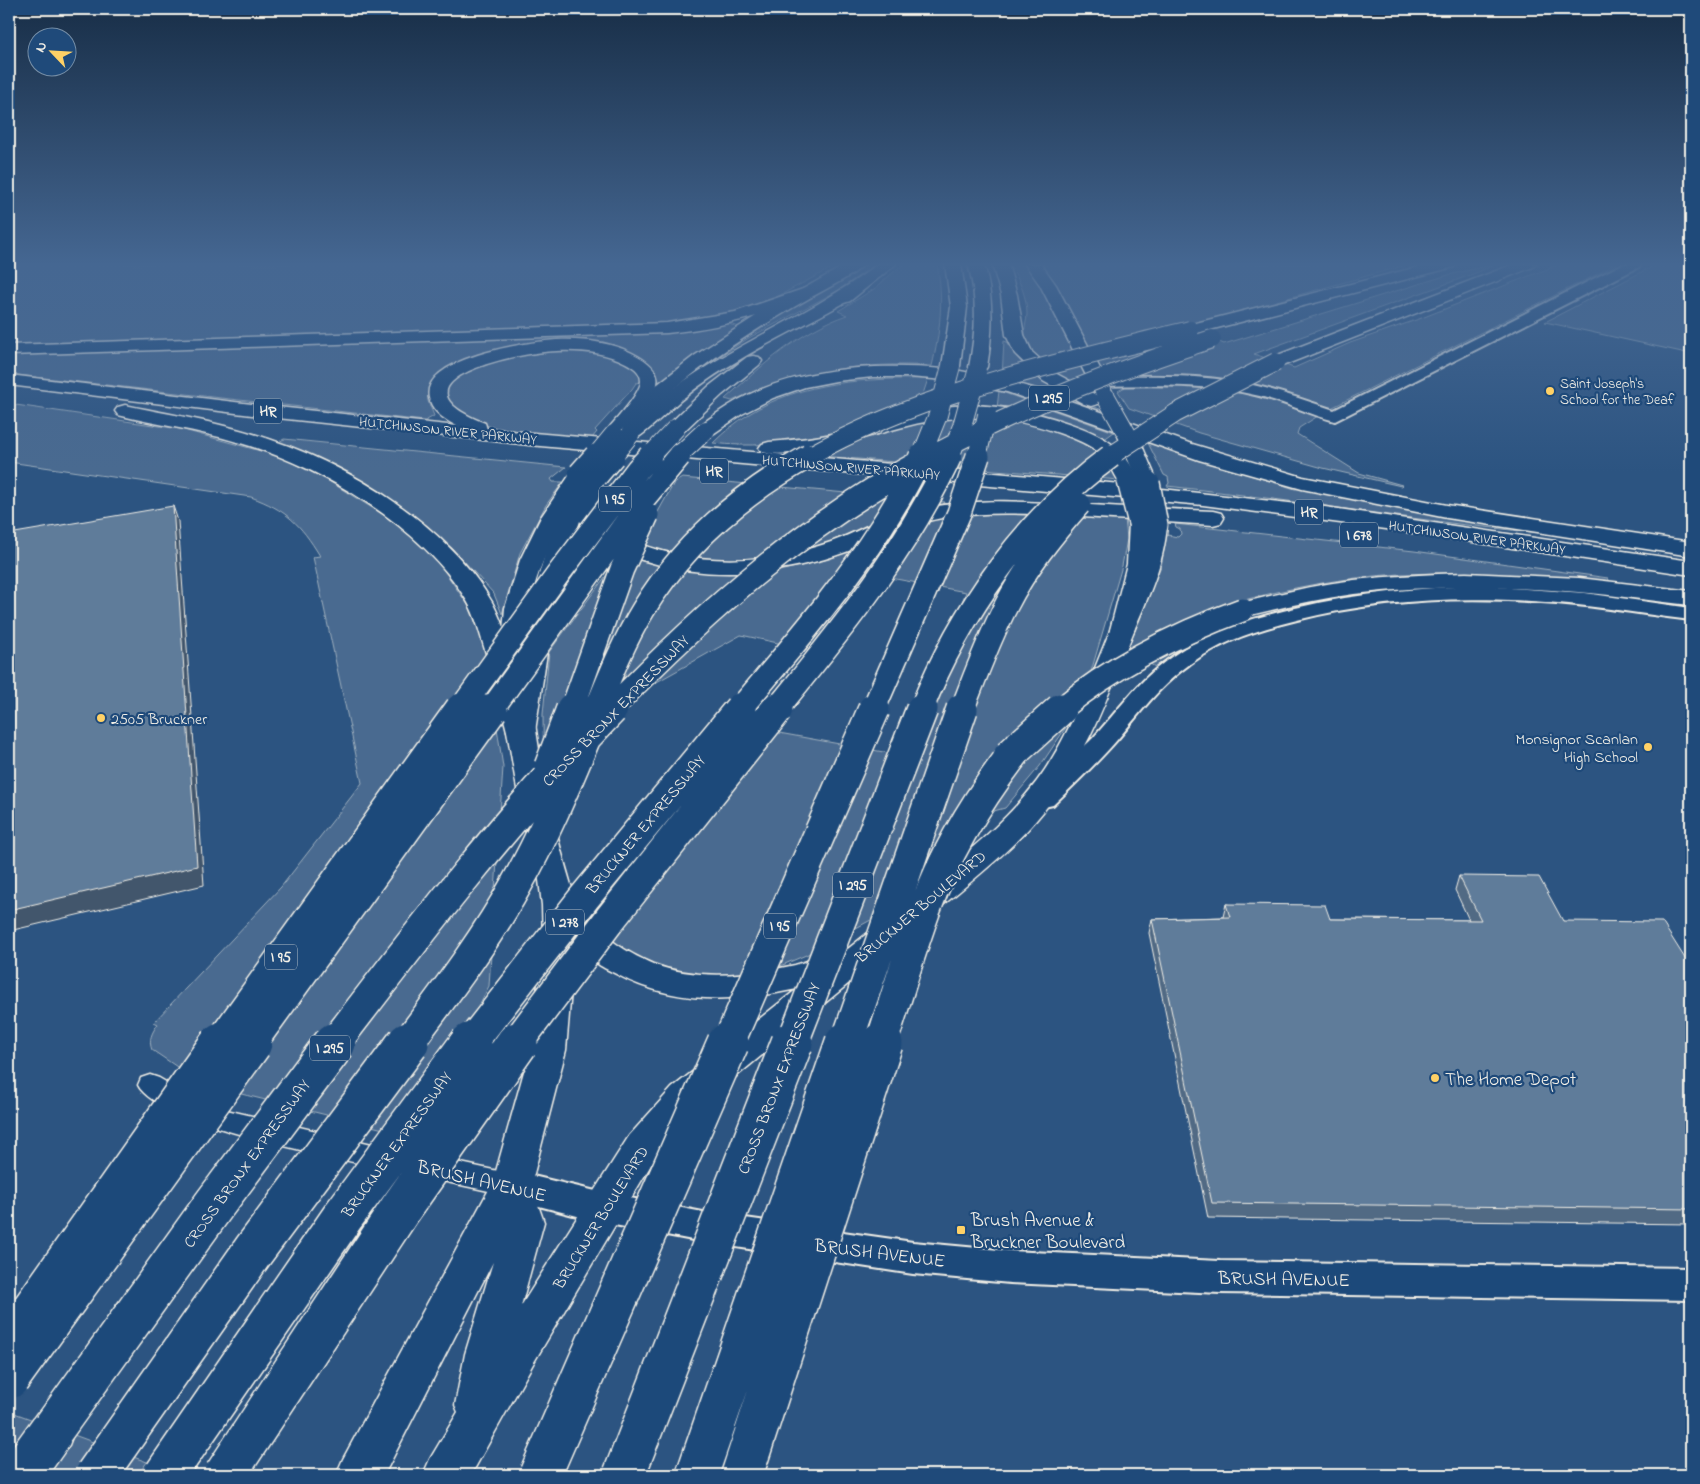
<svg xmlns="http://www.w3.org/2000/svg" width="1700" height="1484" viewBox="0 0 1700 1484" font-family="'Indie Flower',sans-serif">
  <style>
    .green { fill: #496b90; stroke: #9eaebc }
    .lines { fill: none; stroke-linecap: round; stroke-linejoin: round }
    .minor-casing { stroke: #f4f1e8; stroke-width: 3 }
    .tertiary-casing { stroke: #f4f1e8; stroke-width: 4 }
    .secondary-casing { stroke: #f4f1e8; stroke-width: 3 }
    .motorway-casing { stroke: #f4f1e8; stroke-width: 3 }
    .minor { fill: #1f4a7a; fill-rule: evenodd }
    .tertiary { fill: #1f4a7a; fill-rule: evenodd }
    .secondary { fill: #1f4a7a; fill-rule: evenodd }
    .motorway { fill: #1f4a7a; fill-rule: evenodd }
    .secondary-bridge-far1-casing { stroke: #f4f1e8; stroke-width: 20; stroke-linecap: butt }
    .secondary-bridge-casing { stroke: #f4f1e8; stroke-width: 26; stroke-linecap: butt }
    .motorway-bridge-far3-casing { stroke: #f4f1e8; stroke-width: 20; stroke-linecap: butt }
    .motorway-bridge-far2-casing { stroke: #f4f1e8; stroke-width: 26; stroke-linecap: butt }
    .motorway-bridge-far1-casing { stroke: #f4f1e8; stroke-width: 34; stroke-linecap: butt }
    .motorway-bridge-casing { stroke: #f4f1e8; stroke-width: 44; stroke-linecap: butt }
    .secondary-bridge-far1 { stroke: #1f4a7a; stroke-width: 18 }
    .secondary-bridge { stroke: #1f4a7a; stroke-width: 23 }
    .motorway-bridge-far3 { stroke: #1f4a7a; stroke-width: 18 }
    .motorway-bridge-far2 { stroke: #1f4a7a; stroke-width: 23 }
    .motorway-bridge-far1 { stroke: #1f4a7a; stroke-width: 31 }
    .motorway-bridge { stroke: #1f4a7a; stroke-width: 41 }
    .wall { fill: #516a84; stroke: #f4f1e8 }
    .shaded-wall { fill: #42566c; stroke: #f4f1e8 }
    .building { fill: #5e7b9a; stroke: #f4f1e8 }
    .poi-dot { fill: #ffd166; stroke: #1f4a7a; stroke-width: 2 }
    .labels { text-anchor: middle; stroke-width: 4.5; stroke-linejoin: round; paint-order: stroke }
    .far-poi-label { font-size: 14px; fill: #f4f1e8; stroke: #1f4a7a; text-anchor: start }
    .far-street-label { font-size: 14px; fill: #f4f1e8; stroke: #1f4a7a }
    .shield { fill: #1f4a7a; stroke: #b4bfc7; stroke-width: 1 }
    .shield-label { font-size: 15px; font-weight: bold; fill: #f4f1e8 }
    .street-label { font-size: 16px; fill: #f4f1e8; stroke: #1f4a7a }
    .poi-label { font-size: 16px; fill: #f4f1e8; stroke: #1f4a7a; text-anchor: start }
    .near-poi-label { font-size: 19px; fill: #f4f1e8; stroke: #1f4a7a; text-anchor: start }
    .near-street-label { font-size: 19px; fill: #f4f1e8; stroke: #1f4a7a }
  </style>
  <rect width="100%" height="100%" fill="#2c5481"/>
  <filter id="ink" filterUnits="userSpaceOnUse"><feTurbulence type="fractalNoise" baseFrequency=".02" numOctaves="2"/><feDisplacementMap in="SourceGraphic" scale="10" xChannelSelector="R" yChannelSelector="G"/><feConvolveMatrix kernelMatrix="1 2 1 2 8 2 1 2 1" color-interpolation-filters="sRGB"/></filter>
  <g filter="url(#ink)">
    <!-- green -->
    <path class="green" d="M9,264H839L767,302L711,319L605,328L9,348Z
      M867,264H875L839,290L749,338L694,373C720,351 751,330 780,314C808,297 842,286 867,264Z
      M903,264H937C944,298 940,333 932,366C863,361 794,372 732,401L725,399C760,367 801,330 847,315L838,311L874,289Z
      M1009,264H1026L1041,286L1096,395C1069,384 1031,366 1025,334C1024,327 1027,321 1027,314C1027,297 1019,278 1009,264Z
      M1039,264H1410L1183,327L1224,344L1448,275L1496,264L1476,273L1254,354L1294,368L1350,343L1419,319L1560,264H1617L1329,409L1276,391L1114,377L1103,373L1051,281Z
      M1657,264L1691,265V354L1545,322Z
      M728,324L740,327L659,383L657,373L652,367L634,355L533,345L436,381C422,398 428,399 434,416L425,421L9,374V352L633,332Z
      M1004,341L1007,342C1027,380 1067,396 1105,411L1102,412L1002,377Z
      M540,350C568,350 610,347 633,365C638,368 641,376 645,381L636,383L632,389L595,430L597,432L592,438C565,435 485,431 465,418C457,413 450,402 444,395C460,361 507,359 540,350Z
      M928,379L918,409C850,430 786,452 713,443C724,432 736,422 749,414C801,381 868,378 928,379Z
      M1195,384L1260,394L1318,416L1299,428L1297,434L1359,473L1402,485L1401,486L1323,468L1199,433L1129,408L1118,391L1125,387L1123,385Z
      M999,391L1114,432L1103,440L997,408Z
      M9,404L180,429L279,456L327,480L387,517L419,543L443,569L481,624L503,767L489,986L412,1136L229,1091L192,1077L152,1050C148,1040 152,1032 158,1024L154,1022L281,887L362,783L313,557L320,556C300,523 286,510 251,497L9,462Z
      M982,416C1022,422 1083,429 1110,463C1114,468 1116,474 1119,480L759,451L781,449L927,419Z
      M284,439L566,467L551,479L553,482H563L546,505L520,553L502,614L494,594L452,548L416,520L277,443Z
      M1148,443L1295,489L1305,488L1563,535C1431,524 1299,500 1167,486L1169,483L1168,477L1164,475Z
      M682,478L945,502L943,505C848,537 743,584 643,545V539L674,483Z
      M987,512L1125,518L1127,539L1122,566L1088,682L1071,720L1040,766L1005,808L990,812L919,894L806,955L773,969L758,973L717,977L668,971L620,950L595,924L591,915L735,725L900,755L966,592L869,574L810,650L741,635L558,737L544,797L543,714L549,652L617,561L631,558L669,569L712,573L740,574L775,572L830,559L904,528L937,518Z
      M1175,524L1414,551L1608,578L1610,582C1541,577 1471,571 1401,574C1344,577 1288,588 1233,603L1253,618L1188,645L1155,667L1127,649L1161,566L1167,535L1178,537L1181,534L1180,529L1176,527Z
      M9,1411L147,1462L138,1475H9Z"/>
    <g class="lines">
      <defs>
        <path id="minor" d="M150,1075L159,1078L193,1098L222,1109L389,1148L398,1151L402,1159L398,1167L389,1170C341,1158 158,1125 138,1085L141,1078Z
          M428,1156L512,1174L521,1177L525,1185L521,1193L512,1196L428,1178L419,1175L415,1167L419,1159Z"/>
        <path id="tertiary" d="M1623,264H1641L1639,267L1335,421C1308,414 1283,401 1255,395C1204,383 1151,385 1099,386L1093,384L1091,381L1093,378L1099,376C1145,376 1192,374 1238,382C1271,388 1302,399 1334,410Z
          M1481,586L1585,593L1691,608V620C1656,616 1621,610 1586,606C1490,595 1392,596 1297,620C1260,629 1221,641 1190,664C1160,685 1140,713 1117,740C1097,763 1075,784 1053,805L1044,807L1035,805L1031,799C1044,779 1075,756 1093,738C1117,712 1137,682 1166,661C1200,635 1242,621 1283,611C1350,594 1412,588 1481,586Z
          M512,1171L604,1193L703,1212L913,1242L1010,1251L1220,1261L1691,1268V1300L1220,1293L1010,1283L913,1274L703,1242L604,1223L512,1199L500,1195L495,1185L500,1175Z"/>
        <path id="secondary" d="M847,264H865L854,273C835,285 814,295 794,307C734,342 678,381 629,430L622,432L615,430L612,426L654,387L694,356L759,314Z
          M1025,264H1041L1056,285L1115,397L1113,401L1106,403L1099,401L1097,397L1040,285Z
          M1128,430L1135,432L1138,436L1158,483L1155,487L1148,489L1141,487L1138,483L1118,436L1121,432Z
          M580,468L587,470L590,474C564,516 539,558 529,607C524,632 528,657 530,682C537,752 551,819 571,885C574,896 585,911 592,921C606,940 632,955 653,964C697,981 751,975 795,965C810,961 824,954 838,950L844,952L878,925L889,922L900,925L905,933L900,941L698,1108L655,1158L534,1362L471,1475H423L430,1459L458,1412L455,1405L465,1354L493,1262L384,1475H336L343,1459L493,1182L530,1050L543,943L542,905L539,880L522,818L507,731L502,642L505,608L520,560L541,517L573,470ZM575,943C583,950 590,958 598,964C603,968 611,971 618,975C674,1005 737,1002 797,989L672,1088L629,1136L521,1306L544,1222L531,1185L566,1050Z
          M1156,518L1164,520L1167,525C1164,564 1148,597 1133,633C1108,695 1086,759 1043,812C1013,849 974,879 937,910L926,913L915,910L910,902L915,894C958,860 1003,826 1037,781C1075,729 1095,665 1120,606C1128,589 1136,572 1140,553C1143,543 1142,529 1148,520Z"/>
        <path id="motorway" d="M878,264H896L850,301L844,303C791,333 733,358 685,397C675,404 646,434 638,437C633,439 628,437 624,434C619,440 615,440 607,438L604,434C613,422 640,395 641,381C641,371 632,366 624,362C604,352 580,350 557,351C517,352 381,382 485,423L487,429L1121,484C1113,474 1111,462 1100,453C1088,444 1074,438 1059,433C1007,414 952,413 899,428C866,437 794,460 762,452L759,448L762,444L769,442C793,440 817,438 841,432C874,424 907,411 941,407C983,402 1028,409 1068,423C1103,435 1124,446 1139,481L1135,486L1325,507L1691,561V575L1386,529L1203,505L529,445L268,417L9,385V375L268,406L457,426C447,421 434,413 430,401C414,358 532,341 558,340C582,339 610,342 632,353C674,374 656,391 635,420C708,352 800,324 878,264Z
          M945,264H961L967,307L960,366L955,370L997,378L1036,389L1189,443L1303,477L1447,505L1691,542V556L1447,518L1302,489L1199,460L1007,392L945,380L909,377H873L836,381L805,387L773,398L742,414L713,434L706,436L699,434L696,430L699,426C709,419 718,412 728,406C792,367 871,363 944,369L942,366L951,307Z
          M968,264H984C994,300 993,331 987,367L984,371L978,372L972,371L969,367C976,331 978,300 968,264Z
          M992,264H1008L1017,295L1024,335L1032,352L1055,373L1098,396L1100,400L1098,404L1091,406L1084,404L1043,381L1015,354L1006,335L1001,295Z
          M1430,264H1457L1454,267L1190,335L1184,334L1181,330L1184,326Z
          M1514,264H1536L1533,267L1282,366L1276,367L1270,366L1267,362L1270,358Z
          M806,288L812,290L814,293L812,296C765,316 717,328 667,333L9,355V345L667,323L735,312Z
          M753,356L759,357L762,361L759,365L722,395L683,432L676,434L669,432L666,428L669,424L708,387L747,357Z
          M125,405C173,415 223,423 269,439C352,467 447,525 492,602C504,624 510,650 517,674L531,601L549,541L562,513L581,482L583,481L589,472L596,470L603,472L606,476C592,507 595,525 628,539C691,567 766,565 831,542C845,537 858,530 872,524C901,512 933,505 964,503C1001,499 1037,503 1073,504C1120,507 1166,509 1213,511L1221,513L1224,518L1221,523L1213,525L1150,521C1160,549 1142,602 1134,630L1131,635L1122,637L1113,635L1110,630L1127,564L1129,523L1131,520C1069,517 1004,508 942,518C908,524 879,540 846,552C782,575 711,581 646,561C620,554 595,545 580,521L563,571L555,601L535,731L531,737L521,739L511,737L507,731C500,704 493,677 485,650C480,634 476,616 467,601C422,525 320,466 237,442C198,430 158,425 118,415L115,411L118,407Z
          M1466,573L1579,578L1691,591V605C1653,601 1616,595 1578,592C1503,586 1428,585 1354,594C1316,599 1279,608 1242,617L1233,615L1230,610L1233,605C1273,595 1313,585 1354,580C1391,576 1428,574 1466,573Z
          M53,1407L69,1413L75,1429L69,1445L48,1475H9V1452L37,1413Z"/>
      </defs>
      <!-- minor casing -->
      <use href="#minor" class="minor-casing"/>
      <!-- tertiary casing -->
      <use href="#tertiary" class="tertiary-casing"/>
      <!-- secondary casing -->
      <use href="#secondary" class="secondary-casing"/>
      <!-- motorway casing -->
      <use href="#motorway" class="motorway-casing"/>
      <!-- minor -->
      <use href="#minor" class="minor"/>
      <!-- tertiary -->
      <use href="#tertiary" class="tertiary"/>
      <!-- secondary -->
      <use href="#secondary" class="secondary"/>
      <!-- motorway -->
      <use href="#motorway" class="motorway"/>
      <defs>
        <path id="secondary-bridge-far1" d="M1106,397L1128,436
          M595,457L614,434"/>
        <path id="secondary-bridge" d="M580,474L596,456
          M1148,483L1156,525"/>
        <path id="motorway-bridge-far3" d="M612,457L630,435
          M649,457L676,428
          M677,457L706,430
          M807,457C926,390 1059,363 1190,330
          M921,457L938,415L951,366
          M928,457C1019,408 1114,371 1212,339
          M950,457L962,426L977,372
          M977,457L987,415
          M1109,457L1176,413L1276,362"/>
        <path id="motorway-bridge-far2" d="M596,476L613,456
          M1129,481L1140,523
          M460,710L559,573L638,469L650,456
          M491,710L644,498L679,456
          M572,710L622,569L647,515
          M596,710C610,676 624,641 643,610C683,544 743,493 809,456
          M610,710C706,611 808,521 931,456
          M739,710C789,650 840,592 882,526C896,504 911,480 921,456
          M776,710C841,630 907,550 950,456
          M873,710L959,513L978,456
          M921,710C960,612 1026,518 1111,456
          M962,710C976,674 989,638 1007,604C1026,567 1052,535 1079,504
          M1060,710C1114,665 1176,634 1242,610"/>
        <path id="motorway-bridge-far1" d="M1009,756L1061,709
          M550,767L572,709
          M220,1044L461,709
          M250,1044L492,709
          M334,1044C422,929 511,813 612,709
          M407,1044C445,993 485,941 516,885C548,829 572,768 597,709
          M470,1044L584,898L740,709
          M516,1044L610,919L777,709
          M728,1044L874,709
          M792,1044L922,709
          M846,1044L962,709
          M881,1044C896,999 909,953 925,909C947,849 981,794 1021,744"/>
        <path id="motorway-bridge" d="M9,1343L221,1043
          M9,1378L251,1043
          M53,1429L214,1205L335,1043
          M96,1475L254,1250L408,1043
          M165,1475L344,1215L471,1043
          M225,1475L401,1208L517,1043
          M540,1475L728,1043
          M624,1475L792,1043
          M697,1475L846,1043
          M742,1475L882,1043"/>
      </defs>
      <!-- secondary-bridge-far1 casing -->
      <use href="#secondary-bridge-far1" class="secondary-bridge-far1-casing"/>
      <!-- secondary-bridge casing -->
      <use href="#secondary-bridge" class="secondary-bridge-casing"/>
      <!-- motorway-bridge-far3 casing -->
      <use href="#motorway-bridge-far3" class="motorway-bridge-far3-casing"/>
      <!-- motorway-bridge-far2 casing -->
      <use href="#motorway-bridge-far2" class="motorway-bridge-far2-casing"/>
      <!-- motorway-bridge-far1 casing -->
      <use href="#motorway-bridge-far1" class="motorway-bridge-far1-casing"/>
      <!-- motorway-bridge casing -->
      <use href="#motorway-bridge" class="motorway-bridge-casing"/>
      <!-- secondary-bridge-far1 -->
      <use href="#secondary-bridge-far1" class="secondary-bridge-far1"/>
      <!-- secondary-bridge -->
      <use href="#secondary-bridge" class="secondary-bridge"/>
      <!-- motorway-bridge-far3 -->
      <use href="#motorway-bridge-far3" class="motorway-bridge-far3"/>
      <!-- motorway-bridge-far2 -->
      <use href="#motorway-bridge-far2" class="motorway-bridge-far2"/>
      <!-- motorway-bridge-far1 -->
      <use href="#motorway-bridge-far1" class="motorway-bridge-far1"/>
      <!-- motorway-bridge -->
      <use href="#motorway-bridge" class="motorway-bridge"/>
    </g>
    <!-- wall -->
    <path class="wall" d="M1459,876L1563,921L1691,968V1224L1208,1218L1149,933L1152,919L1223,917L1226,904L1330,919L1469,920L1455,890Z"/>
    <!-- shaded-wall -->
    <path class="shaded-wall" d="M173,506L178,521L204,885L9,931V910Z"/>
    <!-- building -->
    <path class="building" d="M173,506L197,866L9,910V534Z
      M1459,876L1539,877L1563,921L1662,922L1691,968V1209L1212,1203L1152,919L1230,917L1226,904L1325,905L1330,919L1481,920Z"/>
  </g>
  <!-- sky -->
  <linearGradient id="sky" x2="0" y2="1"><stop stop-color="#182e47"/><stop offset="0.56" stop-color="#456792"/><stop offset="1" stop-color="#456792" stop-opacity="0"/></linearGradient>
  <rect width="1700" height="472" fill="url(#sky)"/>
  <!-- markers -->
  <g class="poi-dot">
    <circle cx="1550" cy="391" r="5"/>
    <circle cx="101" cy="718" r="5"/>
    <circle cx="1648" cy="747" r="5"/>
    <circle cx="1435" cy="1078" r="5"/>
    <rect x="956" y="1225" width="10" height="10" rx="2.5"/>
  </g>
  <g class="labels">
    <!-- far-poi labels -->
    <g class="far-poi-label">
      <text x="1560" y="388">Saint Joseph's<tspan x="1560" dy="16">School for the Deaf</tspan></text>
    </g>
    <!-- far-street labels -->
    <g class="far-street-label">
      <text transform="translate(448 430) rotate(6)" y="5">HUTCHINSON RIVER PARKWAY</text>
      <text transform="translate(851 467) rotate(5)" y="5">HUTCHINSON RIVER PARKWAY</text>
      <text transform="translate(1477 537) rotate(8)" y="5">HUTCHINSON RIVER PARKWAY</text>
    </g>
    <!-- shield labels -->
    <g class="shield">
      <rect x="1029" y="385.5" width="40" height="25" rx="4"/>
      <rect x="254" y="398.5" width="28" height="25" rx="4"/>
      <rect x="700" y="458.5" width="28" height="25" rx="4"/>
      <rect x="599" y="486.5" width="32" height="25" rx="4"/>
      <rect x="1295" y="499.5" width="28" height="25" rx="4"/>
      <rect x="1340" y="522.5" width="38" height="25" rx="4"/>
      <rect x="833" y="872.5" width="40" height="25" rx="4"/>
      <rect x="546" y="909.5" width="38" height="25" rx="4"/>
      <rect x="764" y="913.5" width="32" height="25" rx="4"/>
      <rect x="265" y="944.5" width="32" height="25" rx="4"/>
      <rect x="310" y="1035.5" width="40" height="25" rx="4"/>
    </g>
    <g class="shield-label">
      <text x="1049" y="403">I 295</text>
      <text x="268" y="416">HR</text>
      <text x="714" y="476">HR</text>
      <text x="615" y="504">I 95</text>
      <text x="1309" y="517">HR</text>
      <text x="1359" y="540">I 678</text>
      <text x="853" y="890">I 295</text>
      <text x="565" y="927">I 278</text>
      <text x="780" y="931">I 95</text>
      <text x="281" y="962">I 95</text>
      <text x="330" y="1053">I 295</text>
    </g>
    <!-- street labels -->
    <g class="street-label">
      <text transform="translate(615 710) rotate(-46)" y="6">CROSS BRONX EXPRESSWAY</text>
      <text transform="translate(645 824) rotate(-50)" y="6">BRUCKNER EXPRESSWAY</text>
      <text transform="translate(920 906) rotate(-40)" y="6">BRUCKNER BOULEVARD</text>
      <text transform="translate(778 1078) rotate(-69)" y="6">CROSS BRONX EXPRESSWAY</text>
      <text transform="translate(396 1144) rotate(-54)" y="6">BRUCKNER EXPRESSWAY</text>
      <text transform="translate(246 1163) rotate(-54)" y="6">CROSS BRONX EXPRESSWAY</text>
      <text transform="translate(600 1217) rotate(-58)" y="6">BRUCKNER BOULEVARD</text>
    </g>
    <!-- poi labels -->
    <g class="poi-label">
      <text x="111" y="724">2505 Bruckner</text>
      <text x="1638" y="744" text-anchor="end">Monsignor Scanlan<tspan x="1638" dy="18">High School</tspan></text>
    </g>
    <!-- near-poi labels -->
    <g class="near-poi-label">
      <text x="1445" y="1085">The Home Depot</text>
      <text x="971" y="1226">Brush Avenue &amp;<tspan x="971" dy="22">Bruckner Boulevard</tspan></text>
    </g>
    <!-- near-street labels -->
    <g class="near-street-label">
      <text transform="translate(482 1180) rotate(13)" y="7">BRUSH AVENUE</text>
      <text transform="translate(880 1252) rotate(7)" y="7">BRUSH AVENUE</text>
      <text transform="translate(1284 1278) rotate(1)" y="7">BRUSH AVENUE</text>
    </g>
  </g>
  <!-- margin -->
  <rect width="1700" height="1484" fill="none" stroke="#1f4a7a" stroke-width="30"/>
  <rect x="15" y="15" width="1670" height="1454" fill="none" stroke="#f4f1e8" stroke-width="2" filter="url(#ink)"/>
  <!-- north arrow -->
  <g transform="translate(52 52) rotate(295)"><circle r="24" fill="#1f4a7a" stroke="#748da6"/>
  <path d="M0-4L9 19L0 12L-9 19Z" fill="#ffd166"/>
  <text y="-8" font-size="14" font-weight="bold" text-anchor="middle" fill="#f4f1e8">N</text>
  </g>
</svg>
